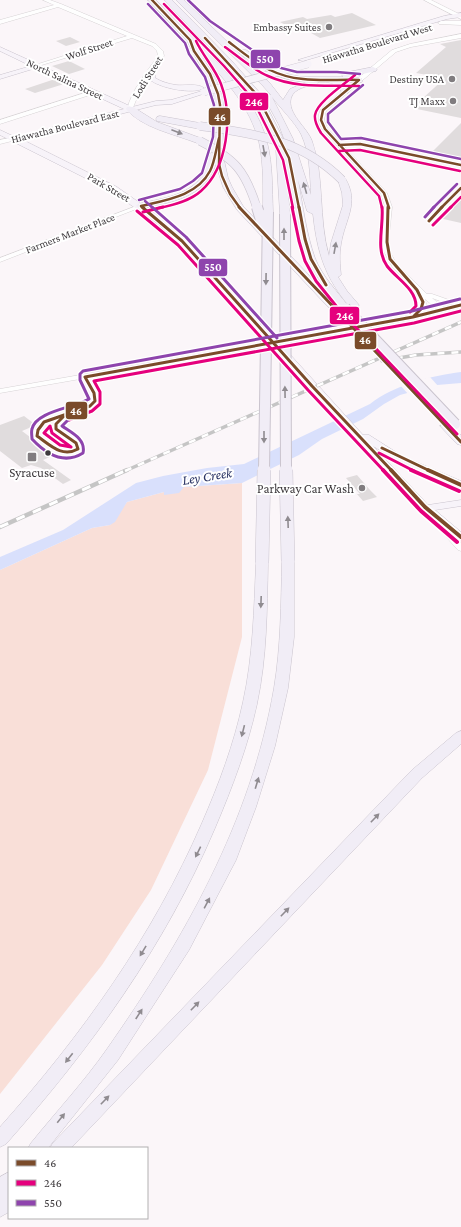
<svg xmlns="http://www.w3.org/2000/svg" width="461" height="1227" viewBox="0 0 461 1227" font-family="'Crimson Pro',serif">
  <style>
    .green { fill: #f9dfd8 }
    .water { fill: #d9e0fc }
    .pier { fill: #fbf6f9 }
    .building { fill: #e0dcdd }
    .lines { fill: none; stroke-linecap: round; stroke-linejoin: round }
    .minor-casing { stroke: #d7d3d5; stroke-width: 1 }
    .major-casing { stroke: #cac4ce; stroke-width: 1 }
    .highway-casing { stroke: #cac4ce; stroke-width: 1 }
    .minor { fill: #fefefe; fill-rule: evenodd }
    .major { fill: #f7f3f9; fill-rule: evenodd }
    .highway { fill: #f1edf6; fill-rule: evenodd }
    .rail-far1-casing { stroke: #c5c5c5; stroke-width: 3.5 }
    .rail-casing { stroke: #c5c5c5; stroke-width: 4.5 }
    .rail-far1 { stroke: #fff; stroke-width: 2.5; stroke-dasharray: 7; stroke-linecap: butt }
    .rail { stroke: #fff; stroke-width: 3; stroke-dasharray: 9; stroke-linecap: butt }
    .major-bridge-casing { stroke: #cac4ce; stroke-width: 8; stroke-linecap: butt }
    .highway-bridge-far2-casing { stroke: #cac4ce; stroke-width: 9; stroke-linecap: butt }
    .highway-bridge-far1-casing { stroke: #cac4ce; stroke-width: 12; stroke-linecap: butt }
    .highway-bridge-casing { stroke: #cac4ce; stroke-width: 14; stroke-linecap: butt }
    .major-bridge { stroke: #f7f3f9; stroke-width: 7 }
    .highway-bridge-far2 { stroke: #f1edf6; stroke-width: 8 }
    .highway-bridge-far1 { stroke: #f1edf6; stroke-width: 10 }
    .highway-bridge { stroke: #f1edf6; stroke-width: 13 }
    .bus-1-far2-casing { stroke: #fff; stroke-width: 4.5 }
    .bus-1-far1-casing { stroke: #fff; stroke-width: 5.5 }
    .bus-1-casing { stroke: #fff; stroke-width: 7 }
    .bus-2-far2-casing { stroke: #fff; stroke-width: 4.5 }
    .bus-2-far1-casing { stroke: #fff; stroke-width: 5.5 }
    .bus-2-casing { stroke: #fff; stroke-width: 7 }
    .bus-3-far1-casing { stroke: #fff; stroke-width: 4.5 }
    .bus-3-casing { stroke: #fff; stroke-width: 5.5 }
    .bus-1-far2 { stroke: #7a4b2a; stroke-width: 2.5 }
    .bus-1-far1 { stroke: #7a4b2a; stroke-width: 3 }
    .bus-1 { stroke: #7a4b2a; stroke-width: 4 }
    .bus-2-far2 { stroke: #e5007d; stroke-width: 2.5 }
    .bus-2-far1 { stroke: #e5007d; stroke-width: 3 }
    .bus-2 { stroke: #e5007d; stroke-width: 4 }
    .bus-3-far1 { stroke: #8e44ad; stroke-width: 2.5 }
    .bus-3 { stroke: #8e44ad; stroke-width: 3 }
    .oneway { fill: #8f8b90 }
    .poi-dot { fill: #807c7f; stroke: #fff; stroke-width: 1.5 }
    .bus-dot { fill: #3e3a3d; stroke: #fff; stroke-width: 1.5 }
    .labels { text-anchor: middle; stroke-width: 4; stroke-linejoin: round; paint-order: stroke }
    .far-poi-label { font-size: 11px; fill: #3e3a3d; stroke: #fff; text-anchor: end }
    .far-street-label { font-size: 11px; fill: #3e3a3d; stroke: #fff }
    .poi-label { font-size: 13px; fill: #3e3a3d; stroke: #fff }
    .water-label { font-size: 14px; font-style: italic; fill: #2a3464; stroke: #fff }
    .line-badge { stroke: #fff; stroke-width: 1.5 }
    .badge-label { font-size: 11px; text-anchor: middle; font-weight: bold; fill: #fff }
  </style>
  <rect width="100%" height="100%" fill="#fbf6f9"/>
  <!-- green -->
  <path class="green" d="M242,483V637L208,770L151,890L102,965L0,1094V570L92,528L110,525L127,502L164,492V494L184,487Z"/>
  <!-- water -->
  <path class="water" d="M461,372V383L437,385L400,395L384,404L363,419L322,439L299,455L242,483L184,487L179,493L164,495V492L127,502L115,522L110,525L92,528L0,570V557L63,530L136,483L163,476L207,468L244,464L370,404C394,385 431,376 461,372Z"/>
  <!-- pier -->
  <path class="pier" d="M430,377L439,387L409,395L400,385Z"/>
  <!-- building -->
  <path class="building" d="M352,13L376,25L320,38L304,29L295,30L280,22L303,17L307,19L331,15L335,17Z
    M70,37L80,42L66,46L56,41Z
    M461,40V118L412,108L445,78L416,73L446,47L440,44Z
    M69,61L85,69L69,74L52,66Z
    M55,79L64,84L35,93L25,89Z
    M461,123V159L431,153Z
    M461,196V223L439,218Z
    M24,416L36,425L22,431L54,455L43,460L71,480L63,484L41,468L31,465L22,468L0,451V425Z
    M357,475L370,490L377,497L363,501L357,494H360L346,478Z"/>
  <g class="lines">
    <defs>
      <path id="minor" d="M43,0H50L61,4L156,44L163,51L164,56L141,88L132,110L127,109C133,88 146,73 158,56L157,51L152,46L132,38L35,67V65L127,36L58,7L0,24V20L54,5Z
        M424,0H431L461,15V19Z
        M441,21H461V25L439,24L438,23Z
        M461,34V38L411,47L396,52L326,111L324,120L327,128L387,193L392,207L389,235V250L397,265L427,294H432L449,300H461V307L413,319L354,331L0,393V389L354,327L411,315L418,305L416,291L393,268L383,250L382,235L385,207L381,194L323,130C318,123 317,117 321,109L392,50L410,44ZM432,298L448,304H456L443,307ZM425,299L437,309L421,313L426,305Z
        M94,90L97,92L96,93L0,124V120Z
        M14,137L17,139L16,140L0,144V140Z
        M139,205L144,206L0,262V258Z
        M433,514L436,515L461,543V551L458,550L430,519L429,517Z"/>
      <path id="major" d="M461,13V17L447,19L303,61L298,60L444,16Z
        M0,47L132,107L156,101L171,100L202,91H206V93L172,104L156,105L21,139L117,187L164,220L190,244L363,435H369L402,456L461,481V488L457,487L396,460L373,446L428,505L461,500V506L435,510L461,532V540L457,539L421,509L309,388L184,248L158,224L111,191L0,135V130L15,137L124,109L36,68L0,79V75L31,66L0,51Z
        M150,68L155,69V78C162,82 169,84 176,85C184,86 198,83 204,88C194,95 158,88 149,79Z"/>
      <path id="highway" d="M148,0H156C194,42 253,86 267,142C273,165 272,189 273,212L268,215L263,212C263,189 264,165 259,142C250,107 227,81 202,56L216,79L223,98L224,160L228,178L232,187L243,206L329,296L306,259L300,239L285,161L290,214L285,217L280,214L276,150L279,148L253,96L225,64L164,0H172L231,60L260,93L286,144L279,125L264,97L265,95H271L263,86L176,0H184L269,82L283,100L290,89L306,82C279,81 261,68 240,54V50H246L271,67L286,74L302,77H343L342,75L343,73L373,67L377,69L376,71L349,77L362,78V82H343L348,88V93H342C337,82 329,82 318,82L317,84C308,86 294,88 291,98C287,114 307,127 312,141C325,177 318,218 329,256L331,243L343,205L342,193L338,180L339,178H345C360,203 345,219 341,244C339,255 340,264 341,275L338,277L347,291L359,305L358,307H350C325,278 317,252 313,214L307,211L298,180C303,206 306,233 315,258C322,276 337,291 348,306L347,308L343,309L338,306L333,309L329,308L237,210L223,187L216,164C205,198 171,202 141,209L136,206L138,204C158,199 183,197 198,181C205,174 209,150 215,148L216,105L211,86L187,41ZM272,97C281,109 294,121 301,134C310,153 310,175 311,195L293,139Z
        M127,107H133L157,122L203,139L204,141L203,143H197C174,134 142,128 126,109Z
        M160,116L200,123L204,126L200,129L157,121L156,119L157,117Z
        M446,423L450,424L461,435V445L457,444L440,426Z
        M288,557L292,558L294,561V637L288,688L275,746L256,807L236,860L189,950L118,1060L48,1148H28L31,1143C56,1112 84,1082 107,1049C184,939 251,822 274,688C281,646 281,603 282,561L284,558Z
        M262,559L266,560L268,563C267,610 267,657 257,704C248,746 232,788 215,828C165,946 91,1048 6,1144L0,1147V1127C82,1035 153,936 202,823C219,784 234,744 243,702C253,657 254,610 256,563L258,560Z
        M461,731V744L422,778L71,1148H50L53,1143L412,770L456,733Z
        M9,1172V1212L0,1217V1177Z"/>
    </defs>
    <!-- minor casing -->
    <use href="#minor" class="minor-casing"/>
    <!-- major casing -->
    <use href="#major" class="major-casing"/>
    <!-- highway casing -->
    <use href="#highway" class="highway-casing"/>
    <!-- minor -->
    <use href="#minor" class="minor"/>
    <!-- major -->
    <use href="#major" class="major"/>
    <!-- highway -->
    <use href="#highway" class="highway"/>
    <defs>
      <path id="rail-far1" d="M382,361L416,355L461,352
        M125,471L461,322"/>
      <path id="rail" d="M0,527L127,470"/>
    </defs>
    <!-- rail-far1 casing -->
    <use href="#rail-far1" class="rail-far1-casing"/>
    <!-- rail casing -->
    <use href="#rail" class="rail-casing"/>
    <!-- rail-far1 -->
    <use href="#rail-far1" class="rail-far1"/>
    <!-- rail -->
    <use href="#rail" class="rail"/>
    <defs>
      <path id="major-bridge" d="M204,92L308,64"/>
      <path id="highway-bridge-far2" d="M200,126C255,134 301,139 342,180
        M200,141C235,159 245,170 257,208"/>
      <path id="highway-bridge-far1" d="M257,207L264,230
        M285,214L286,471
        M345,308L455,424
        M264,471L268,212"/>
      <path id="highway-bridge" d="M286,470L288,561
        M262,563L264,470"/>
    </defs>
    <!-- major-bridge casing -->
    <use href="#major-bridge" class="major-bridge-casing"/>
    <!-- highway-bridge-far2 casing -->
    <use href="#highway-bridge-far2" class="highway-bridge-far2-casing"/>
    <!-- highway-bridge-far1 casing -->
    <use href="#highway-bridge-far1" class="highway-bridge-far1-casing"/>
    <!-- highway-bridge casing -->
    <use href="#highway-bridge" class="highway-bridge-casing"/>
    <!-- major-bridge -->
    <use href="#major-bridge" class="major-bridge"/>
    <!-- highway-bridge-far2 -->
    <use href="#highway-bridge-far2" class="highway-bridge-far2"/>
    <!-- highway-bridge-far1 -->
    <use href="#highway-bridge-far1" class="highway-bridge-far1"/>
    <!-- highway-bridge -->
    <use href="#highway-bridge" class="highway-bridge"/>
    <defs>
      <path id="bus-1-far2" d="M152,0L190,40L194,51L210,74L218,94L220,105L219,164L222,176L230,194L240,208
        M205,38L257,95L289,158L299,208
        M229,42C242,52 255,63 270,70C298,84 329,79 359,80
        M359,80L323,110L321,120L325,129L384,193L389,208
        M339,145L360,144L461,165
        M141,206L144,208
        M141,206C166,200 197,196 210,171C215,161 216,149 219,138
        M441,208L461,188"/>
      <path id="bus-1-far1" d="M142,207L182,241L312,386L392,471
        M239,207L461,442
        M299,207L305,239L311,259L326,285
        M388,207L387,242L390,259L417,290L423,302L421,309L413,317
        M429,221L442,207
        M64,416L56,424V429L76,443L78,449C62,458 50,445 37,436L38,430L44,422L90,406L95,401L94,393L85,377L413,317L461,305
        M382,448L430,471"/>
      <path id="bus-1" d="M391,470L425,507L461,537
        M428,470L461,485"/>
      <path id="bus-2-far2" d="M164,4L224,66L252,98L283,160L293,208
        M225,47C239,57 252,69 268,76C296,89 329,85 359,86
        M355,75C345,84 317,102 315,115C314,122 318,128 321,133L379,196L382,208
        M339,151L360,150L460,171
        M159,208C174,205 190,201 201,191C228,167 233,116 221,84C215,68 203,56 196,41
        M450,208L461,197"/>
      <path id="bus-2-far1" d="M292,207L299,241L305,261L316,281L341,312L457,434
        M382,207C384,226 375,249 387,266C397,279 416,289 416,306L410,312
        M137,211L178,245L308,390L384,471
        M143,212L163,207
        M433,225L451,207
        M69,420L92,411L100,404V392L94,381L414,323L461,311
        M50,426L52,433L71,447L60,445L44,433Z
        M379,453L414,471"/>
      <path id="bus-2" d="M383,470L421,511L457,542
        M411,470L459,491"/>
      <path id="bus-3-far1" d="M188,0L210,21L277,67L297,72H337L360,74
        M363,85L328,114V122L341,139L361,138L461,159
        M139,200L180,189L193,181L202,173L213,137L214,105L205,77L189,54L185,43L148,4
        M145,201L153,208
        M433,208L457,184"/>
      <path id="bus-3" d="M152,207L186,237L277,338
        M425,217L434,207
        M68,420L62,426C72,433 86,439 83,453C64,465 46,454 32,439C32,436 31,432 32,429C36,411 74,408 89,399L80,380V374L83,371L412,311L460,299"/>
    </defs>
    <!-- bus-1-far2 casing -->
    <use href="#bus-1-far2" class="bus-1-far2-casing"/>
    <!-- bus-1-far1 casing -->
    <use href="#bus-1-far1" class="bus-1-far1-casing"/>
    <!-- bus-1 casing -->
    <use href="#bus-1" class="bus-1-casing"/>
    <!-- bus-2-far2 casing -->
    <use href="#bus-2-far2" class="bus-2-far2-casing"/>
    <!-- bus-2-far1 casing -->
    <use href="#bus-2-far1" class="bus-2-far1-casing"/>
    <!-- bus-2 casing -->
    <use href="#bus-2" class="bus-2-casing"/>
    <!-- bus-3-far1 casing -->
    <use href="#bus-3-far1" class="bus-3-far1-casing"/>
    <!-- bus-3 casing -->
    <use href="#bus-3" class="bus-3-casing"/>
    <!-- bus-1-far2 -->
    <use href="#bus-1-far2" class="bus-1-far2"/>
    <!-- bus-1-far1 -->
    <use href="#bus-1-far1" class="bus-1-far1"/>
    <!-- bus-1 -->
    <use href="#bus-1" class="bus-1"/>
    <!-- bus-2-far2 -->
    <use href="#bus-2-far2" class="bus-2-far2"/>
    <!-- bus-2-far1 -->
    <use href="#bus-2-far1" class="bus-2-far1"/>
    <!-- bus-2 -->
    <use href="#bus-2" class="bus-2"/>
    <!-- bus-3-far1 -->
    <use href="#bus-3-far1" class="bus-3-far1"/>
    <!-- bus-3 -->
    <use href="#bus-3" class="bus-3"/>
  </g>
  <!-- one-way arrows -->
  <defs><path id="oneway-solid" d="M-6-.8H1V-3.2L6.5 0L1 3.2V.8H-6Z"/></defs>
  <g class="oneway">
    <use href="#oneway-solid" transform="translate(177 132) rotate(21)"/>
    <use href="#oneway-solid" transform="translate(264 151) rotate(80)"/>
    <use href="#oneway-solid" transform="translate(305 188) rotate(-106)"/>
    <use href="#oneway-solid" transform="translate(284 234) rotate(-90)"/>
    <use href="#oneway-solid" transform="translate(335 248) rotate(-80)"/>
    <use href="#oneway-solid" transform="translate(266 279) rotate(91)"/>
    <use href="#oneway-solid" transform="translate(285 392) rotate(-91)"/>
    <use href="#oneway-solid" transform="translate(264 437) rotate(90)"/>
    <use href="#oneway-solid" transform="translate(288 522) rotate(-92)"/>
    <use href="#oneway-solid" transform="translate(261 602) rotate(92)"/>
    <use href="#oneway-solid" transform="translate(243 731) rotate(104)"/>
    <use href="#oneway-solid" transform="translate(257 783) rotate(-73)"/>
    <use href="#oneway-solid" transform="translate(375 818) rotate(-46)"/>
    <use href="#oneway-solid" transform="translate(198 852) rotate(116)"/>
    <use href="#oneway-solid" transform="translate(207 903) rotate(-62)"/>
    <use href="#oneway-solid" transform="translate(285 912) rotate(-46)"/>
    <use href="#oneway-solid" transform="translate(143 951) rotate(121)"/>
    <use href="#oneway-solid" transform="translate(195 1006) rotate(-46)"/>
    <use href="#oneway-solid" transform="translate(139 1014) rotate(-57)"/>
    <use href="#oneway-solid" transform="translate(69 1058) rotate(128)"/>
    <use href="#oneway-solid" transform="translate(105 1100) rotate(-46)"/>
    <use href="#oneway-solid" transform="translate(61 1118) rotate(-51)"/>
  </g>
  <!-- markers -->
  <g class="poi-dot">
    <circle cx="329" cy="27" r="4"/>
    <circle cx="452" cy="79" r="4"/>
    <circle cx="453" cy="101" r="4"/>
    <rect x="27" y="452" width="10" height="10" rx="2"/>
    <circle cx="362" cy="488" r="4"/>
  </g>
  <circle class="bus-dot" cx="48" cy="453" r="3.5"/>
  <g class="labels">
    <!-- far-poi labels -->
    <g class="far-poi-label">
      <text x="321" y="31">Embassy Suites</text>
      <text x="444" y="83">Destiny USA</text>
      <text x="445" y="105">TJ Maxx</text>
    </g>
    <!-- far-street labels -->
    <g class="far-street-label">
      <text transform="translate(377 43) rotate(-17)" y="4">Hiawatha Boulevard West</text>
      <text transform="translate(89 49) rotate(-18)" y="4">Wolf Street</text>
      <text transform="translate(147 77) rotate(-58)" y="4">Lodi Street</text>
      <text transform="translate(65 79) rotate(25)" y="4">North Salina Street</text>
      <text transform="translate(65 126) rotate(-14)" y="4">Hiawatha Boulevard East</text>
      <text transform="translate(109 187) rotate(30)" y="4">Park Street</text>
      <text transform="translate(70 233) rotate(-21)" y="4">Farmers Market Place</text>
    </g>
    <!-- poi labels -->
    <g class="poi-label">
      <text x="32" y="477">Syracuse</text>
      <text x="354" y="493" text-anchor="end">Parkway Car Wash</text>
    </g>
    <!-- water labels -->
    <g class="water-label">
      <text transform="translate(207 476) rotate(-9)" y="5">Ley Creek</text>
    </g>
  </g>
  <g class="line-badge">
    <rect x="250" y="49" width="31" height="20" rx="4" fill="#8e44ad"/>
    <rect x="239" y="92" width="30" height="19" rx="4" fill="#e5007d"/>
    <rect x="208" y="107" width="23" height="19" rx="4" fill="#7a4b2a"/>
    <rect x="198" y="258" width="30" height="19" rx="4" fill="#8e44ad"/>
    <rect x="329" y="306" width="31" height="19" rx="4" fill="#e5007d"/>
    <rect x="354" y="331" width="23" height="19" rx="4" fill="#7a4b2a"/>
    <rect x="65" y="401" width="23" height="19" rx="4" fill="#7a4b2a"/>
  </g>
  <g class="badge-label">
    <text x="265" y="63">550</text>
    <text x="254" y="106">246</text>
    <text x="220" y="121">46</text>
    <text x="213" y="271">550</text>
    <text x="345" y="320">246</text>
    <text x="365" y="344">46</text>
    <text x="76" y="415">46</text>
  </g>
  <!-- legend -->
  <rect x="8" y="1147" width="140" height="72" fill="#ffffff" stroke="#b2b0b1"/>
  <rect x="16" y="1160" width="20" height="6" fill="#7a4b2a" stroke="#b2b0b1"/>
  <text x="44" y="1167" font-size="12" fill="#3e3a3d">46</text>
  <rect x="16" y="1180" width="20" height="6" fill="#e5007d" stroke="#b2b0b1"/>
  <text x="44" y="1187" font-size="12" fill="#3e3a3d">246</text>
  <rect x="16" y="1200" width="20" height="6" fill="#8e44ad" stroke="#b2b0b1"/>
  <text x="44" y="1207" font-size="12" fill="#3e3a3d">550</text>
</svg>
